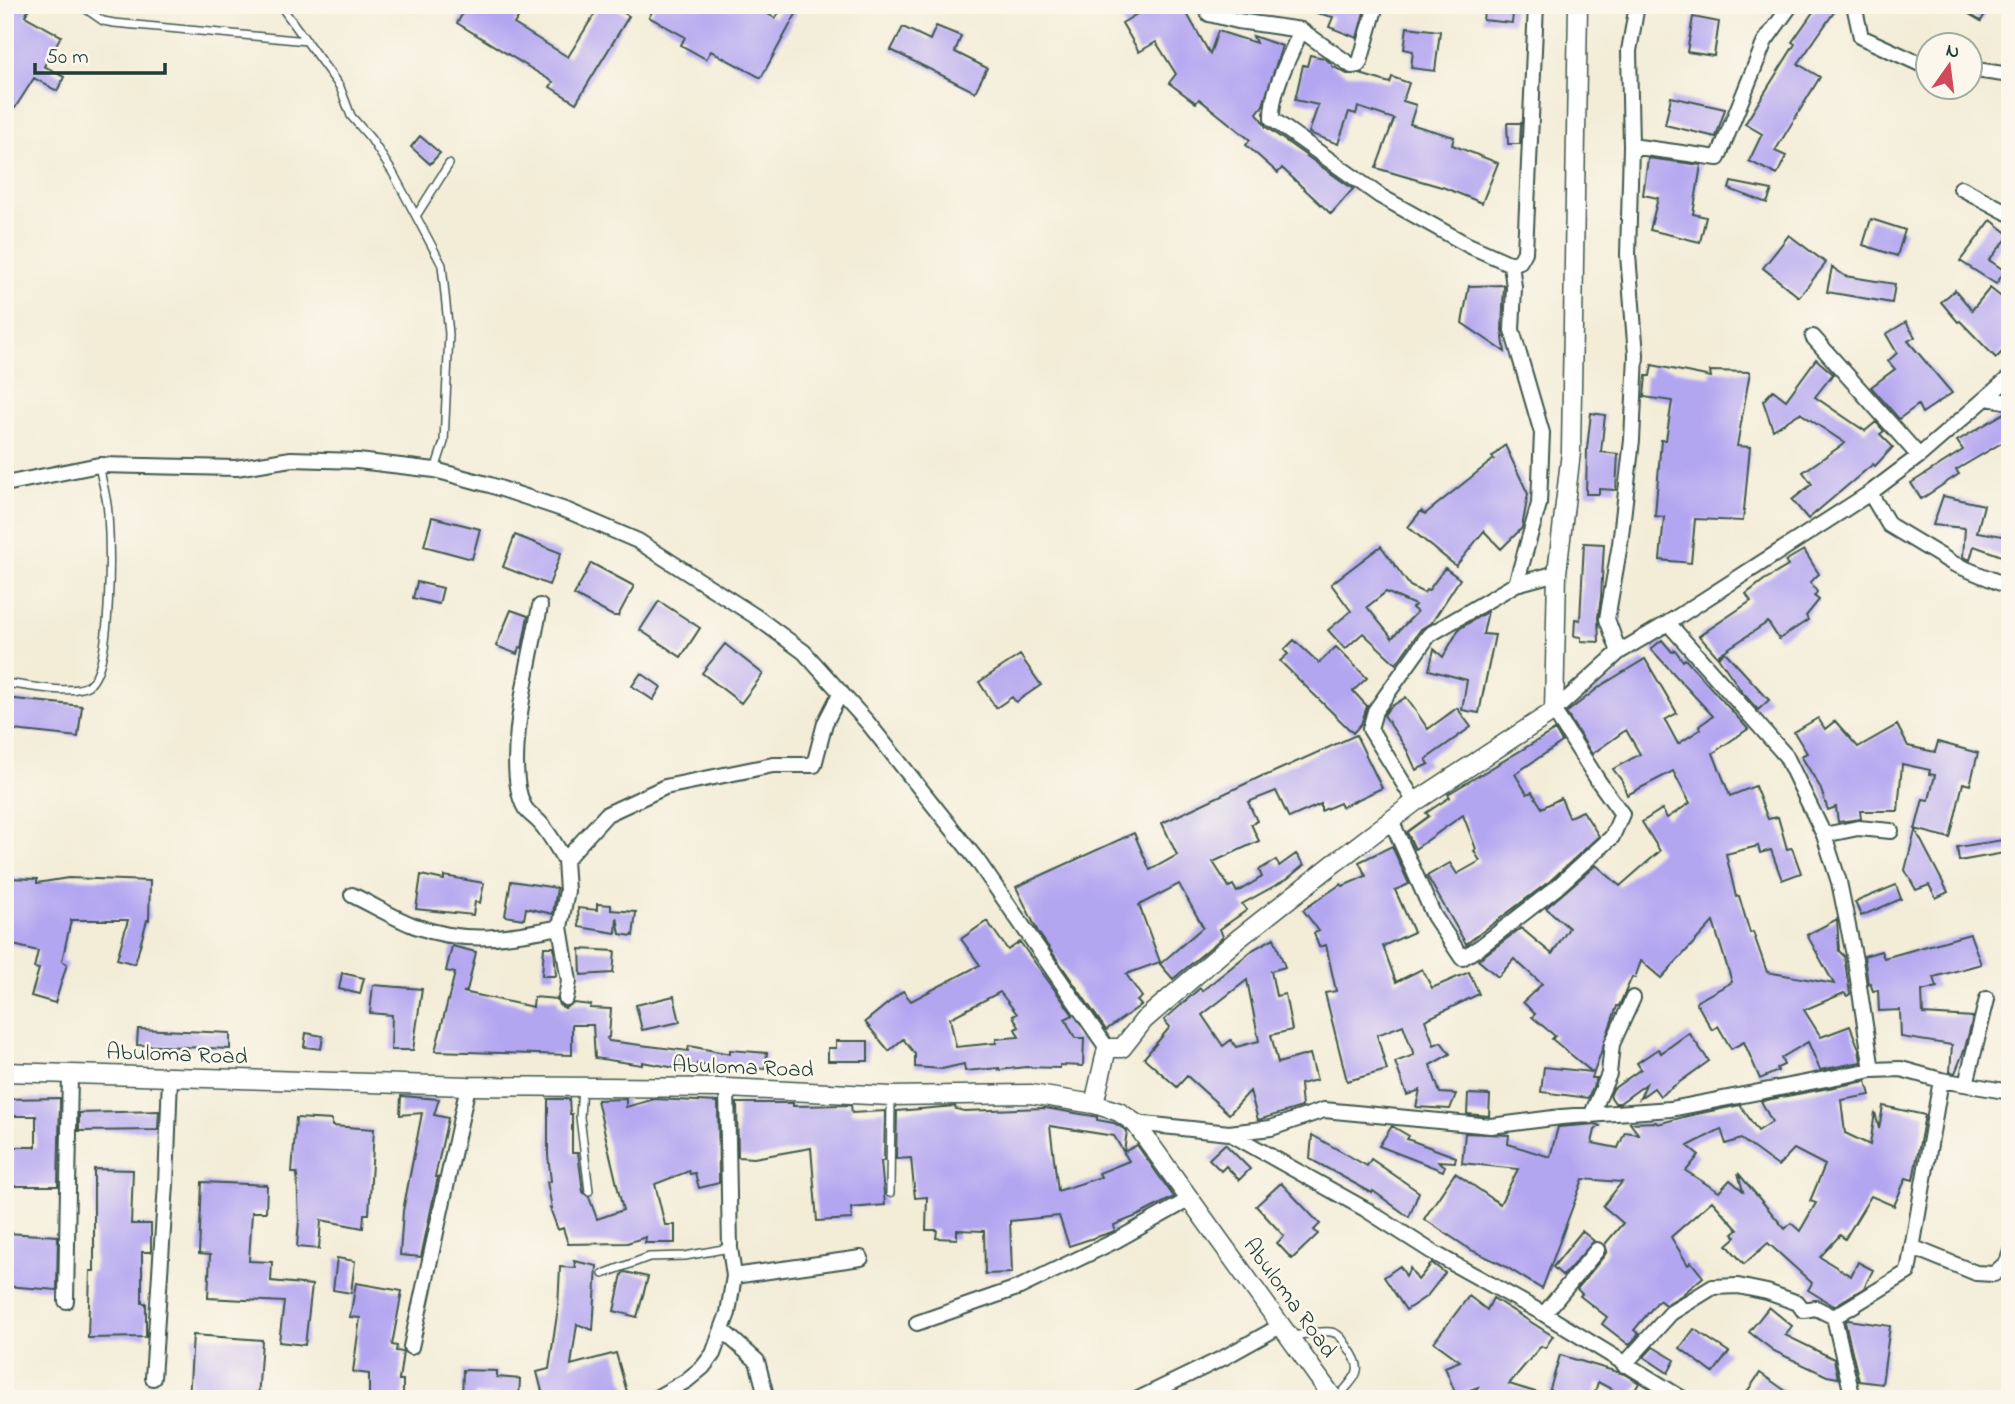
<svg xmlns="http://www.w3.org/2000/svg" width="2015" height="1404" viewBox="0 0 2015 1404" font-family="'Indie Flower',sans-serif">
  <style>
    .building { fill: #b3a6f1; fill-rule: evenodd }
    .lines { fill: none; stroke-linecap: round; stroke-linejoin: round }
    .service-casing { stroke: #3f574d; stroke-width: 10 }
    .minor-casing { stroke: #3f574d; stroke-width: 18 }
    .tertiary-casing { stroke: #3f574d; stroke-width: 21 }
    .service { stroke: #fff; stroke-width: 7 }
    .minor { stroke: #fff; stroke-width: 14 }
    .tertiary { stroke: #fff; stroke-width: 18 }
    .labels { text-anchor: middle; stroke-width: 5; stroke-linejoin: round; paint-order: stroke }
    .street-label { font-size: 23px; fill: #1f3d34; stroke: #fbf7ec }
  </style>
  <rect width="100%" height="100%" fill="#fbf7ec"/>
  <filter id="ink" filterUnits="userSpaceOnUse"><feTurbulence type="fractalNoise" baseFrequency=".0143" numOctaves="2"/><feDisplacementMap in="SourceGraphic" scale="14" xChannelSelector="R" yChannelSelector="G"/><feConvolveMatrix kernelMatrix="1 2 1 2 8 2 1 2 1" color-interpolation-filters="sRGB"/></filter>
  <filter id="wash" filterUnits="userSpaceOnUse"><feTurbulence type="fractalNoise" baseFrequency=".00686" numOctaves="4" result="noise"/><feDisplacementMap in="SourceGraphic" scale="28" xChannelSelector="R" yChannelSelector="G"/><feGaussianBlur stdDeviation="1.57" result="paint"/><feColorMatrix in="noise" values="0 0 0 0 0 0 0 0 0 0 0 0 0 0 0 0 0 1.4 0 .05"/><feComposite in="paint" operator="in"/></filter>
  <g filter="url(#wash)">
    <rect width="100%" height="100%" fill="#f3edd8"/>
    <g id="blocks">
      <!-- building -->
      <path class="building" d="M5,5H31L25,16L61,36L44,66L64,77L57,91L34,78L15,108L5,102Z
        M468,5H526L514,24L568,57L600,5H610L629,16L576,103L550,87L553,82L457,23Z
        M656,5H752L775,18L785,5H801L761,78L711,51L706,59L681,45L685,37L649,17Z
        M1152,5H1182L1210,54L1218,31L1256,43L1253,36L1282,46L1263,105L1257,113L1266,127L1353,189L1331,214L1282,168L1278,173L1246,145L1250,140L1199,99L1196,103L1169,83L1176,74L1156,42L1139,52L1122,23Z
        M1304,5H1366L1357,38L1329,27L1333,17L1304,10Z
        M1485,5H1514L1512,23L1483,20Z
        M1818,5H1839L1798,64L1820,77L1775,151L1786,156L1777,175L1749,161L1762,134L1745,124L1795,44L1792,42Z
        M1954,5H1990L1981,21Z
        M1693,17L1719,22L1714,56L1687,52Z
        M936,26L961,36L955,52L987,68L975,92L891,50L903,27L930,40Z
        M1407,27L1440,31L1435,71L1411,68L1413,51L1404,49Z
        M1310,55L1324,58L1332,64V66L1347,74H1360L1390,83L1392,77L1409,83L1403,101L1416,105L1410,124L1454,137L1452,145L1498,163L1482,203L1445,188L1376,168L1394,119L1358,107L1356,114L1349,112L1338,144L1309,133L1318,105L1295,100L1303,65L1307,66Z
        M1671,97L1725,109L1716,137L1665,125Z
        M1507,123H1521L1520,144H1508Z
        M420,136L440,153L430,164L411,147Z
        M1648,158L1701,165L1693,214L1706,217L1700,242L1650,230L1658,198L1643,195Z
        M1731,182L1772,190L1767,203L1729,189Z
        M1871,219L1905,230L1897,256L1863,245Z
        M1991,220L2010,235L1989,260L2005,271L1996,284L1960,261Z
        M1789,235L1826,263L1799,297L1763,268Z
        M1832,267L1845,276L1895,284L1892,303L1827,292Z
        M1504,285L1502,330L1505,352L1462,323L1469,286Z
        M1990,288L2010,304V344L1996,358L1960,321L1958,322L1941,302L1955,290L1972,310Z
        M1906,322L1915,337L1908,341L1952,393L1922,413L1918,405L1899,419L1871,387L1895,369L1888,361L1897,353L1886,334Z
        M1816,359L1833,374L1815,397L1865,431L1876,422L1884,431L1880,434L1893,447L1875,466L1873,464L1808,519L1792,500L1812,484L1803,472L1845,443L1800,413L1773,430L1763,401L1773,390L1786,400Z
        M1652,365L1711,377L1710,371L1750,372L1737,446L1750,447L1743,521L1695,519L1691,563L1660,560L1664,517L1655,516L1661,440H1666L1672,401L1644,397L1646,376H1650Z
        M2008,411H2010V438L1956,470L1959,474L1921,499L1911,483L1963,450L1957,441Z
        M1591,413L1605,415L1601,452L1618,454L1616,490L1599,489V494H1586L1587,449Z
        M1505,445L1528,494L1522,528L1501,549L1484,531L1456,566L1408,527L1421,511L1425,514L1494,459L1492,457Z
        M1943,496L1984,505L1977,532L2010,537V559L1974,546L1970,560L1963,557L1965,528L1933,525Z
        M432,517L480,529L472,559L424,546Z
        M515,535L561,553L549,585L503,567Z
        M1584,543L1604,544L1601,597L1598,617L1599,642L1581,641V637L1574,636L1575,619L1580,620Z
        M1381,546L1410,586L1424,593L1426,590L1428,591L1445,568L1460,579L1432,622L1421,629L1396,664L1363,633L1345,649L1328,630L1351,611L1331,584ZM1386,592L1415,605L1412,608L1417,612L1392,638L1367,607Z
        M1804,550L1819,574L1810,582L1817,592L1814,596L1819,600L1806,616L1808,620L1779,639L1768,622L1717,656L1699,636L1751,601L1746,594L1764,580L1788,566L1785,561Z
        M591,563L634,586L618,616H613L574,595Z
        M417,582L443,588L439,604L413,598Z
        M659,601L700,628L681,657L640,630Z
        M511,610L528,616L522,648L519,647L517,654L496,646Z
        M1488,611L1483,634L1495,635L1479,713L1462,710L1467,680L1429,670L1434,649L1443,657L1459,629Z
        M1294,640L1319,663L1336,647L1367,678L1353,691L1367,706L1361,724L1353,733L1280,661L1288,654L1284,650Z
        M1662,640L1672,652L1675,650L1683,661L1685,659L1748,729L1713,753L1730,796L1755,786L1768,819L1778,817L1787,849L1792,848L1801,873L1782,880L1771,850L1760,853L1758,846L1726,854L1736,897L1739,896L1750,933L1753,932L1767,972L1834,984L1807,935L1837,919L1839,951L1844,956L1850,994L1847,996L1844,993L1804,1010L1821,1037L1850,1026L1859,1049L1861,1062L1820,1070L1808,1042L1781,1058L1784,1065L1777,1068L1778,1071L1760,1079L1744,1042L1731,1049L1718,1026L1712,1030L1696,1002L1732,982L1713,922L1661,978L1641,961L1635,978L1632,977L1619,1006H1617L1592,1078H1597L1588,1098L1541,1092L1544,1067L1592,1072L1552,1039L1555,1036L1532,1017L1535,1014L1523,1002L1542,984L1514,959L1498,977L1478,960L1521,928L1552,954L1569,928L1546,908L1596,865L1620,886L1660,851L1642,822L1662,809L1667,818L1690,803L1673,771L1627,795L1622,781L1613,769L1640,754L1626,730L1592,754L1566,713L1602,685L1645,659L1677,713L1665,720L1678,744L1701,729L1699,726L1713,716L1651,649Z
        M725,644L763,674L741,703L702,673Z
        M1725,652L1769,700L1758,710L1742,692L1718,657Z
        M1020,655L1041,685L1016,702L1012,697L996,708L979,682Z
        M641,673L661,687L653,700L632,686Z
        M1406,697L1428,729L1457,708L1471,727L1426,759L1429,764L1416,770L1407,750L1384,715L1389,708Z
        M5,698L82,706L78,737L5,729Z
        M1818,718L1825,729L1835,721L1858,747L1897,725L1908,746L1935,752L1938,742L1978,753L1970,785L1963,783L1950,838L1915,829L1948,892L1936,898L1929,885L1916,890L1905,870L1923,799L1929,800L1935,775L1929,774L1930,770L1902,764L1898,811H1860L1861,819L1838,822L1836,807L1828,810L1820,787L1801,756L1807,753L1794,732Z
        M1555,730L1562,742L1515,774L1527,794L1532,792L1542,808L1561,798L1569,817L1583,811L1599,836L1550,881L1466,944L1427,876L1450,863L1457,874L1480,861L1474,851L1476,849L1463,815L1415,849L1407,832L1429,816L1426,813L1450,797L1448,794Z
        M1356,735L1382,788L1342,807L1340,803L1321,811V804L1289,818L1276,791L1248,802L1257,821L1251,824L1259,841L1213,862L1229,887L1233,885L1237,892L1262,877L1259,870L1276,860L1279,866L1296,854L1304,865L1287,879L1242,904L1247,910L1220,929L1223,937L1173,979L1160,964L1203,927L1179,884L1139,905L1160,962L1126,974L1142,997L1137,1001L1141,1005L1106,1030L1038,932L1016,887L1134,833L1150,870L1177,855L1162,823L1264,775L1265,776Z
        M2010,839V852L1959,861L1957,847Z
        M1392,846L1409,884L1395,890L1414,932L1383,946L1396,982L1422,969L1432,988L1469,972L1479,994L1425,1020L1434,1045L1441,1042L1450,1054L1430,1065L1440,1093L1456,1094L1450,1109L1416,1107L1420,1090L1407,1095L1395,1062L1414,1055L1403,1025L1377,1035L1387,1070L1347,1081L1325,993L1336,991L1326,945L1319,947L1314,933L1319,931L1303,910L1341,884L1343,886L1366,876L1359,862Z
        M421,875L444,880V876L484,883L480,903L475,902L473,915L416,909Z
        M5,878L37,879V883L68,878L150,881L149,920H147L135,964L117,959L128,920H71L62,961L67,964L55,1003L31,996L39,969L34,968L38,951L5,943Z
        M511,881L557,888L553,914L526,908L524,919L505,916Z
        M1896,885L1901,899L1861,916L1855,902Z
        M597,904L611,905V910L636,912L633,936L620,934L617,917L616,933L579,927L578,908L597,910Z
        M987,921L1008,950L1020,942L1073,1015L1065,1019L1075,1038H1084L1083,1066L1060,1065V1068L1026,1067L999,1070V1068L965,1071L964,1064L942,1069L915,1067V1054L903,1039L889,1051L865,1022L903,991L911,1001L980,965L961,939ZM1000,992L1017,1014L1013,1016L1019,1027L1015,1029L1019,1037L996,1039V1043L956,1047L950,1018Z
        M1970,934L1981,964L1934,977L1937,987L1922,991L1923,1014L1973,1017L1965,1048L1955,1073L1950,1072L1952,1045L1901,1037L1900,1010L1879,1011L1878,990L1873,991L1870,983L1868,984L1864,956L1881,951L1884,958Z
        M1274,938L1285,967L1271,971L1276,996L1285,994L1292,1030L1271,1035L1278,1063L1310,1054L1317,1080L1300,1084L1302,1107L1258,1120L1250,1091L1229,1114L1187,1076L1177,1087L1144,1058L1170,1027L1164,1020L1200,988L1202,991L1254,949ZM1247,980L1259,1041L1236,1047L1231,1040L1223,1046L1202,1015Z
        M452,946L476,952L467,991L463,992L533,1007L534,997L557,999L559,1005L565,1008L574,1003L591,1005L590,1008L611,1009L609,1037L607,1038L609,1041L688,1051L689,1046L730,1054V1050L767,1053L765,1069L726,1066L725,1068L697,1064V1066L686,1065L687,1070L642,1062V1065L595,1058L593,1025H572V1055L435,1051L455,973L446,971Z
        M544,947H554L556,976H542Z
        M580,949L615,951L613,973L581,975Z
        M342,973L364,978L360,994L339,989Z
        M373,985L422,989L413,1050H391L392,1015L370,1013Z
        M674,996L680,1022L642,1030L636,1005Z
        M138,1029L230,1033V1049L137,1045Z
        M306,1033L323,1036L321,1049L304,1047Z
        M1689,1033L1709,1061L1660,1096L1654,1088L1640,1098L1646,1084L1620,1103H1615L1610,1096L1613,1089L1641,1069L1637,1063L1658,1049L1661,1053Z
        M836,1041H868V1061H828V1048H836Z
        M1866,1081L1870,1095L1841,1100L1845,1133L1870,1145L1875,1112L1879,1129L1883,1106L1925,1115L1913,1180L1906,1178L1894,1206L1871,1196L1845,1239L1840,1235L1820,1257L1851,1276L1858,1262L1873,1270L1864,1288L1834,1306L1808,1290L1812,1283L1768,1243L1744,1264L1727,1245L1736,1237L1733,1234L1738,1230L1712,1201L1671,1237L1688,1265L1691,1262L1703,1277L1682,1295L1665,1305L1659,1300L1634,1330L1639,1334L1629,1345L1602,1324L1607,1317L1580,1296L1582,1294L1577,1289L1604,1256L1607,1251L1605,1244L1623,1223L1603,1206L1622,1182L1583,1179L1542,1289L1503,1265L1471,1250L1424,1219L1455,1173L1500,1204L1518,1169L1462,1163L1465,1133L1509,1135L1508,1144L1550,1157L1558,1127L1596,1124L1600,1126L1595,1130L1592,1143L1618,1148L1625,1132L1638,1134L1630,1123L1656,1122L1658,1124L1687,1116L1740,1105L1758,1131L1772,1122L1761,1101ZM1721,1129L1726,1144L1741,1139L1778,1166L1794,1149L1825,1165L1810,1201L1816,1203L1800,1231L1791,1223L1785,1229L1738,1173L1743,1191L1730,1180L1719,1192L1686,1171L1699,1155L1688,1146Z
        M1468,1094L1490,1095L1489,1116L1467,1114Z
        M401,1096L439,1099L434,1115L448,1118L435,1177H438L421,1257L400,1255L403,1211L422,1113L400,1115Z
        M60,1098L58,1186H5V1164H13V1147H36V1116H5V1099Z
        M548,1099H569L570,1114H572V1153H578L583,1192L589,1197L597,1219L623,1210L597,1100L626,1099V1107L655,1099L718,1102L719,1183L699,1188L695,1173L690,1174L689,1171L655,1184L665,1225H675V1243H645L646,1237L627,1243L568,1244L563,1228L558,1230L550,1208H552L547,1182L551,1181L548,1155Z
        M737,1103H793V1106L851,1105L852,1113L885,1111L884,1161H881L885,1205L851,1208L852,1219L817,1221L811,1148L754,1158L738,1157Z
        M955,1106L956,1109L964,1111L1045,1108L1093,1116L1097,1117V1120L1114,1123L1127,1131L1124,1152L1137,1145L1174,1197L1139,1215L1114,1225L1115,1230L1112,1232L1069,1246L1059,1216L1010,1221L1012,1273L985,1274L984,1231L957,1230V1239L936,1238L937,1230H926L927,1197L915,1198L911,1158L896,1159L897,1111ZM1050,1126L1114,1136L1129,1161L1099,1173L1101,1177L1058,1191Z
        M159,1111L158,1130L79,1131V1113Z
        M296,1118L332,1120V1126L374,1129L369,1214H364L363,1228L321,1220L319,1249L297,1247L299,1221L297,1173H292Z
        M1392,1126L1409,1136L1407,1139L1456,1157L1455,1162L1437,1161L1445,1166L1443,1171L1379,1146Z
        M1312,1135L1367,1166L1371,1159L1419,1192L1409,1217L1373,1191L1372,1193L1310,1159Z
        M1225,1144L1250,1169L1239,1180L1226,1166L1221,1171L1209,1159Z
        M94,1169L133,1170L131,1224H151V1252H142V1303H146V1337L88,1338L90,1271H94Z
        M202,1182L267,1185L266,1212H252L249,1261L272,1262L271,1281L312,1285L305,1345L279,1342L284,1302L208,1298L210,1255L199,1254Z
        M1281,1183L1320,1224L1314,1230L1318,1234L1292,1259L1277,1243L1284,1236L1256,1206Z
        M1582,1231L1594,1241L1563,1276L1553,1267Z
        M5,1233L58,1236L57,1290L5,1286Z
        M337,1258L355,1261L351,1293L333,1290Z
        M574,1261L597,1266L593,1330L577,1324L571,1365L616,1353L629,1399H544L537,1372L549,1369L558,1308L560,1267L576,1268Z
        M1432,1263L1445,1273L1427,1296L1406,1310L1384,1277L1400,1266L1406,1276L1410,1268L1418,1280Z
        M625,1272L648,1277L637,1317L614,1311L622,1274Z
        M356,1283L402,1291L392,1345L397,1346L396,1351L403,1352L399,1380H403V1399H369V1374L353,1372L360,1318L350,1317Z
        M1469,1296L1487,1310L1493,1298L1553,1336L1545,1348L1541,1346L1509,1384L1545,1395L1544,1399H1472L1478,1387L1456,1395L1445,1367L1460,1361L1434,1342Z
        M1769,1307L1792,1326L1785,1335L1834,1359L1838,1378L1827,1376L1774,1351L1749,1332Z
        M1848,1320L1890,1326L1882,1384L1859,1381L1845,1322Z
        M1694,1329L1729,1352L1713,1373L1680,1348Z
        M193,1335L262,1340L258,1399H189Z
        M1653,1347L1675,1360L1668,1373L1644,1357Z
        M1560,1355L1624,1374L1639,1383L1630,1399L1598,1382L1593,1399H1547Z
        M463,1370L497,1371V1377L520,1379L519,1397L475,1394L474,1399H462Z
        M1760,1373L1773,1382L1797,1399H1742Z"/>
    </g>
  </g>
  <g filter="url(#ink)">
    <use href="#blocks" fill-opacity="0" stroke="#3f574d" stroke-width="2"/>
    <g class="lines">
      <defs>
        <path id="service" d="M80,5L103,21L114,23L307,41
          M280,5L340,87L351,116L371,139L393,173L442,265L449,334L444,442L435,470
          M416,216L449,164
          M5,683C25,685 74,696 89,685C113,668 110,543 108,513C107,497 102,481 99,466
          M582,1088L580,1117L589,1191
          M890,1193L891,1096
          M603,1274L649,1257L685,1256L729,1248
          M1292,1336C1304,1335 1319,1330 1331,1332C1339,1333 1343,1340 1347,1346C1367,1373 1355,1375 1337,1399"/>
        <path id="minor" d="M1205,5L1209,14L1238,21L1301,30L1352,66L1358,65L1360,62L1376,5
          M1854,5L1861,37L1918,63L1927,64
          M1301,30C1290,57 1271,89 1272,119L1380,196L1468,245L1511,264L1520,261L1525,252L1536,5
          M1969,69L2010,75
          M1631,146L1718,158L1765,41L1791,5
          M1961,188L2010,214
          M1511,264L1514,287L1512,330L1542,433L1539,504L1516,584
          M1813,337L1919,456
          M1987,398L2010,402
          M5,484L99,465L236,468L291,459L358,461L435,470L490,485L568,511L638,541L755,616L804,652L868,723L977,860L1107,1048
          M1870,493L1889,525L1954,564L2010,587
          M540,606C532,653 501,767 525,808C529,814 536,818 541,824C550,834 557,848 565,860
          M1668,623L1786,756L1824,835L1839,882L1855,960L1872,1070
          M1619,652L1607,619L1620,544L1632,440L1636,355L1628,255L1631,146L1629,51L1637,5
          M1415,802L1370,729L1375,711L1429,635L1516,584L1557,573
          M1391,820L1434,916L1462,958L1480,947L1556,888L1612,837L1622,814L1599,782L1554,711L1619,652L1668,623L1870,493L1919,456L2010,377
          M1824,835L1858,828L1891,831
          M352,895C373,905 394,918 415,926C466,945 509,937 560,927
          M566,998L569,981L560,927L567,891L565,860L607,814L665,787L773,765H814L825,723L841,692
          M1966,1084L1987,999
          M1591,1116L1609,1074L1612,1044L1633,998
          M1135,1123L1229,1133L1365,1209L1434,1253L1544,1314L1683,1399
          M1229,1133L1271,1128L1324,1110L1491,1126L1561,1117L1671,1109L1872,1070L1901,1069L1941,1080L2010,1092
          M1912,1247L1976,1273L1994,1274L2007,1262L2010,1253
          M734,1276L861,1258
          M66,1301L70,1074
          M1544,1314L1597,1250
          M917,1323L1020,1287L1117,1240L1190,1199
          M722,1330L757,1361L767,1399
          M411,1347L468,1086
          M1624,1365L1671,1313L1713,1287L1738,1286L1767,1292L1798,1303L1803,1310L1816,1308L1834,1317
          M153,1378L166,1184L170,1077
          M654,1399L686,1381L703,1367L713,1354L728,1313L734,1276L730,1248L727,1088
          M1138,1399L1225,1357L1282,1325
          M1853,1399L1834,1317L1908,1272L1941,1080"/>
        <path id="tertiary" d="M5,1072L468,1086L727,1088L891,1096L1031,1094L1094,1104L1119,1112L1135,1123L1334,1399
          M1094,1104L1107,1048H1122L1144,1020L1238,939L1332,865L1415,802L1554,711L1557,573L1571,452L1578,5"/>
      </defs>
      <!-- service casing -->
      <use href="#service" class="service-casing"/>
      <!-- minor casing -->
      <use href="#minor" class="minor-casing"/>
      <!-- tertiary casing -->
      <use href="#tertiary" class="tertiary-casing"/>
      <!-- service -->
      <use href="#service" class="service"/>
      <!-- minor -->
      <use href="#minor" class="minor"/>
      <!-- tertiary -->
      <use href="#tertiary" class="tertiary"/>
    </g>
  </g>
  <g class="labels">
    <!-- street labels -->
    <g class="street-label">
      <text transform="translate(177 1053) rotate(2)" y="8">Abuloma Road</text>
      <text transform="translate(743 1066) rotate(2)" y="8">Abuloma Road</text>
      <text transform="translate(1291 1297) rotate(54)" y="8">Abuloma Road</text>
    </g>
  </g>
  <!-- margin -->
  <rect width="2015" height="1404" fill="none" stroke="#fbf7ec" stroke-width="28"/>
  <!-- north arrow -->
  <g transform="translate(1949 66) rotate(14)"><circle r="33" fill="#fbf7ec" stroke="#a3ada2" stroke-width="2"/>
  <path d="M0-5L12 26L0 18L-12 26Z" fill="#d1495b"/>
  <text y="-10" font-size="19" font-weight="bold" text-anchor="middle" fill="#1f3d34">N</text>
  </g>
  <!-- scale -->
  <path d="M35 63v10h130v-10" fill="none" stroke="#1f3d34" stroke-width="3.5"/>
  <text x="46" y="63" font-size="21" fill="#1f3d34" stroke="#fbf7ec" stroke-width="5" paint-order="stroke">50 m</text>
</svg>
